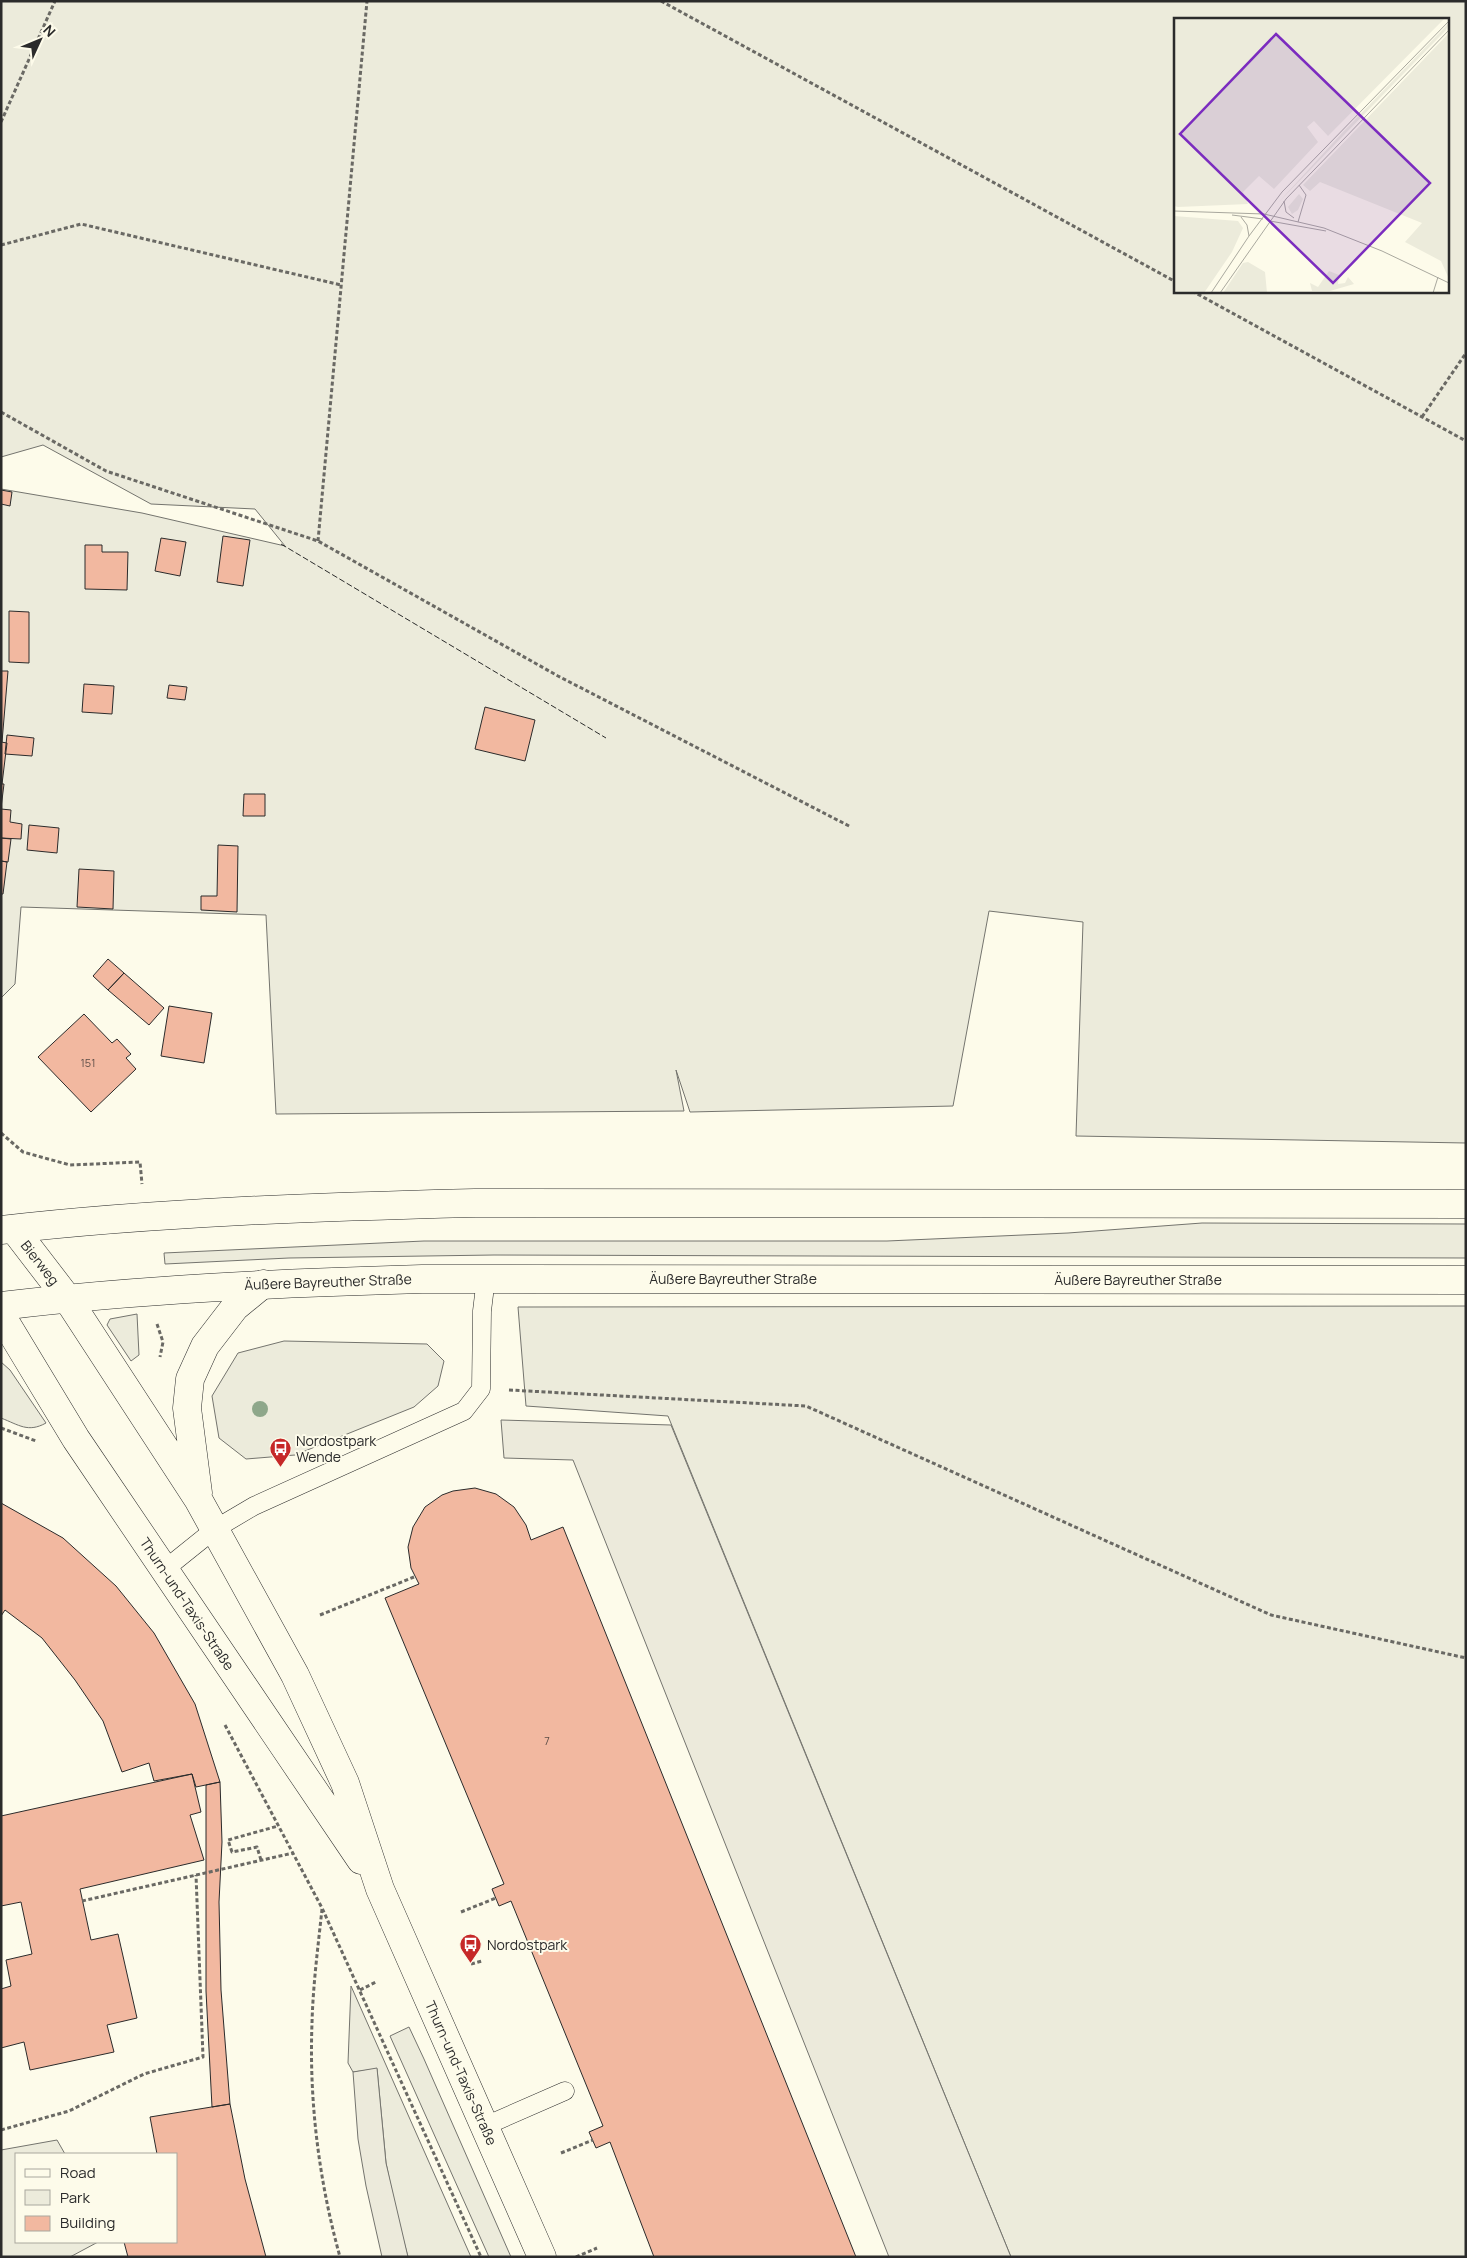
<svg xmlns="http://www.w3.org/2000/svg" width="1467" height="2258" viewBox="0 0 1467 2258" font-family="Manrope,sans-serif">
  <style>
    .green { fill: #ecebdb; stroke: #74746e; fill-rule: evenodd }
    .parking { fill: #eceadb; stroke: #74746e }
    .building { fill: #f2b8a0; stroke: #2b2b2b }
    .lines { fill: none; stroke-linecap: round; stroke-linejoin: round }
    .lane-casing { stroke: #2b2b2b; stroke-width: 19 }
    .street-casing { stroke: #2b2b2b; stroke-width: 29 }
    .primary-casing { stroke: #2b2b2b; stroke-width: 29 }
    .path { stroke: #6a6964; stroke-width: 3; stroke-dasharray: 4 2.5; stroke-linecap: butt }
    .lane { stroke: #fdfbea; stroke-width: 18 }
    .street { stroke: #fdfbea; stroke-width: 28 }
    .primary { stroke: #fdfbea; stroke-width: 28 }
    .fence { stroke: #2b2b2b; stroke-width: 1; stroke-dasharray: 6 2.5; stroke-linecap: butt }
    .tree { fill: #8ea78a }
    .labels { text-anchor: middle; stroke-width: 4; stroke-linejoin: round; paint-order: stroke }
    .number-label { font-size: 11px; fill: #5d4e48 }
    .street-label { font-size: 14px; fill: #2b2b2b; stroke: #fdfbea }
    .poi-label { font-size: 14px; fill: #2b2b2b; stroke: #fdfbea; text-anchor: start }
    .inset-road { fill: none; stroke: #a9a89e; stroke-width: 1 }
    .view { fill: #7b2cbf; fill-opacity: 0.15; stroke: #7b2cbf; stroke-width: 2.5 }
    .inset-edge { fill: none; stroke: #2b2b2b; stroke-width: 2.5 }
  </style>
  <rect width="100%" height="100%" fill="#fdfbea"/>
  <!-- green -->
  <path class="green" d="M1,1H1466V1143L1076,1136L1083,922L989,911L953,1106L690,1112L676,1070L684,1111L276,1114L266,915L21,907L15,984L1,998V489L142,513L285,546L255,509L151,504L43,445L1,457ZM1176,19H1448V291H1176Z
    M1202,1223L1466,1224V1258L494,1255L289,1258L165,1264L164,1253L424,1241H887L1068,1233Z
    M1466,1306V2257H1011L668,1416L526,1406L518,1307Z
    M137,1314L139,1355L131,1361L107,1325L110,1319Z
    M284,1341L427,1344L444,1361L438,1386L414,1407L295,1455L246,1459L219,1438L212,1396L238,1353Z
    M1,1362L10,1370L46,1423C28,1433 19,1425 1,1418Z
    M351,1986L471,2257H408L397,2216L386,2163L377,2069L353,2072L348,2063Z
    M409,2027L424,2059L511,2257H489L390,2036Z
    M57,2140L65,2154H16V2242H98L70,2257H1V2150Z"/>
  <!-- parking -->
  <path class="parking" d="M501,1420L671,1425L1011,2257H889L573,1460L504,1458Z
    M377,2068L386,2163L408,2257H382L366,2186L358,2139L353,2072Z"/>
  <!-- building -->
  <path class="building" d="M1,490L12,492L10,506L1,504Z
    M223,536L250,540L243,586L217,582Z
    M161,538L186,542L180,576L155,571Z
    M85,545H102V552H128L127,590L85,589Z
    M9,611L29,612V663L9,662Z
    M1,671H8L2,742H1Z
    M84,684L114,686L112,714L82,712Z
    M169,685L187,687L185,700L167,698Z
    M485,707L535,720L525,761L475,749Z
    M7,735L34,738L32,756L5,754Z
    M1,742L7,743L2,784H1Z
    M1,784H4L1,808Z
    M244,794H265V816H243Z
    M1,809L11,810L10,822L22,824L21,839L1,838Z
    M29,825L59,828L57,853L27,850Z
    M1,838L11,839L8,862L1,861Z
    M218,845L238,846L237,912L201,910V896H217Z
    M1,861L7,862L3,894H1Z
    M79,869L114,871L113,909L77,907Z
    M108,959L124,973L108,990L93,976Z
    M124,973L164,1008L149,1025L108,990Z
    M169,1006L212,1013L204,1063L161,1056Z
    M84,1014L112,1043L117,1039L131,1054L126,1058L136,1069L91,1112L38,1057Z
    M475,1488L496,1494L514,1507L526,1525L531,1540L563,1527L856,2257H654L610,2142L596,2148L589,2132L603,2126L511,1901L499,1906L492,1889L504,1884L385,1598L419,1584L411,1568L408,1547L413,1527L425,1507L442,1495L453,1491Z
    M1,1503L63,1538L116,1586L154,1633L195,1704L220,1782L196,1787L192,1774L154,1781L149,1763L122,1772L103,1721L75,1680L42,1638L5,1610L1,1616Z
    M192,1774L201,1812L190,1815L204,1860L80,1889L91,1940L118,1934L137,2018L107,2025L114,2052L30,2070L24,2042L1,2048V1989L11,1986L6,1960L32,1954L21,1902L1,1906V1816Z
    M220,1782L222,1842L219,1902L221,1990L230,2104L212,2107L206,1991V1785Z
    M230,2104L245,2179L266,2257H128L124,2242H176V2154H157L150,2117Z"/>
  <g class="lines">
    <defs>
      <path id="lane" d="M164,1570L215,1529L254,1506L464,1411L481,1389L482,1311L486,1278
        M485,2126L565,2091"/>
      <path id="street" d="M14,1229L67,1298L198,1499L295,1675L345,1783L380,1889L542,2257
        M1,1315L76,1439L361,1860
        M198,1493L187,1408L190,1379L205,1346L235,1307L263,1284"/>
      <path id="primary" d="M1,1230C158,1212 317,1207 475,1203L1466,1204
        M1,1306C141,1289 281,1283 422,1279L1466,1280"/>
    </defs>
    <!-- lane casing -->
    <use href="#lane" class="lane-casing"/>
    <!-- street casing -->
    <use href="#street" class="street-casing"/>
    <!-- primary casing -->
    <use href="#primary" class="primary-casing"/>
    <!-- path -->
    <path class="path" d="M661,1L1176,282
      M1,122L55,1
      M1,245L81,224L341,285
      M1192,291L1466,441
      M1,412L106,471L318,541L558,676L851,827
      M1422,417L1466,353
      M318,541L367,1
      M1,1133L23,1152L70,1165L140,1162L142,1184
      M157,1324L163,1342L160,1357
      M509,1390L806,1406L1271,1615L1466,1658
      M1,1428L36,1441
      M320,1615L414,1577
      M225,1725L322,1908L481,2257
      M261,1860L257,1847L232,1852L228,1840L278,1826
      M82,1901L293,1853
      M322,1909C318,1947 313,1985 312,2023C309,2102 319,2181 340,2257
      M461,1912L496,1898
      M471,1964L482,1961
      M360,1990L376,1982
      M1,2130L69,2111L144,2074L203,2057L196,1875
      M561,2153L593,2140
      M1,2257H2
      M576,2257L597,2248"/>
    <!-- lane -->
    <use href="#lane" class="lane"/>
    <!-- street -->
    <use href="#street" class="street"/>
    <!-- primary -->
    <use href="#primary" class="primary"/>
    <!-- fence -->
    <path class="fence" d="M281,544L606,738"/>
  </g>
  <!-- trees -->
  <circle class="tree" cx="260" cy="1409" r="8"/>
  <!-- icons -->
  <defs>
    <symbol id="bus-pin" viewBox="-11 -11 22 30"><path d="M0 17L-7.5 6A9.5 9.5 0 1 1 7.5 6Z" fill="#c62828" stroke="#fdfbea"/><path d="M-5-6H5V4H4V6H2V4H-2V6H-4V4H-5ZM-3.5-4V0h7V-4ZM-3.5 1.2v1.5H-2V1.2ZM2 1.2v1.5H3.5V1.2Z" fill="#fff"/></symbol>
  </defs>
  <g fill-rule="evenodd">
    <use href="#bus-pin" x="268" y="1436" width="25" height="34"/>
    <use href="#bus-pin" x="458" y="1932" width="25" height="34"/>
  </g>
  <g class="labels">
    <!-- number labels -->
    <g class="number-label">
      <text x="88" y="1067">151</text>
      <text x="547" y="1745">7</text>
    </g>
    <!-- street labels -->
    <g class="street-label">
      <text transform="translate(40 1263) rotate(52)" y="5">Bierweg</text>
      <text x="733" y="1284">Äußere Bayreuther Straße</text>
      <text x="1138" y="1285">Äußere Bayreuther Straße</text>
      <text transform="translate(328 1282) rotate(-2)" y="5">Äußere Bayreuther Straße</text>
      <text transform="translate(187 1604) rotate(56)" y="5">Thurn-und-Taxis-Straße</text>
      <text transform="translate(461 2073) rotate(66)" y="5">Thurn-und-Taxis-Straße</text>
    </g>
    <!-- poi labels -->
    <g class="poi-label">
      <text x="296" y="1446">Nordostpark<tspan x="296" dy="16">Wende</tspan></text>
      <text x="487" y="1950">Nordostpark</text>
    </g>
  </g>
  <!-- overview -->
  <g transform="translate(1174 18)">
    <rect width="275" height="275" fill="#fdfbea"/>
    <path d="M0,0H271L154,118L140,103L133,109L144,124L100,171L85,158L69,174L74,186L4,189L0,188ZM275,5L272,12L102,187L168,115ZM275,15V261L267,243L231,224L248,205L146,164L136,173L129,167ZM125,176L129,181L124,192L118,196L114,189ZM0,198L64,203L69,210L58,234L30,275H0ZM74,244L91,254L93,275H49L69,245ZM155,253L165,257L164,266L171,265L174,259L180,266L156,273H138L136,265L144,269Z" fill="#ecebdb"/>
    <path class="inset-road" d="M110,183L112,194L120,200M0,193L90,196M90,196L150,210L208,233L275,265M58,197L89,201M67,199L73,207L75,218M96,203L152,213M124,204L132,177L125,167M37,275L75,218L108,174L275,3M46,275L112,181L275,12M259,275L264,259"/>
    <path class="view" d="M102,16L256,165L159,265L6,116Z"/>
    <rect width="275" height="275" class="inset-edge"/>
  </g>
  <!-- border -->
  <rect width="1467" height="2258" fill="none" stroke="#2b2b2b" stroke-width="5"/>
  <!-- legend -->
  <rect x="15" y="2153" width="162" height="90" fill="#fdfbea" stroke="#a9a89e"/>
  <rect x="25" y="2169" width="25" height="8" fill="#fdfbea" stroke="#a9a89e"/>
  <text x="60" y="2178" font-size="15" fill="#2b2b2b">Road</text>
  <rect x="25" y="2190" width="25" height="15" fill="#ecebdb" stroke="#a9a89e"/>
  <text x="60" y="2203" font-size="15" fill="#2b2b2b">Park</text>
  <rect x="25" y="2216" width="25" height="15" fill="#f2b8a0" stroke="#a9a89e"/>
  <text x="60" y="2228" font-size="15" fill="#2b2b2b">Building</text>
  <!-- north arrow -->
  <g transform="translate(40 40) rotate(46)" stroke="#fdfbea" stroke-width="4" paint-order="stroke">
  <path d="M0-4L9 19L0 12L-9 19Z" fill="#2b2b2b"/>
  <text y="-8" font-size="14" font-weight="bold" text-anchor="middle" fill="#2b2b2b">N</text>
  </g>
</svg>
